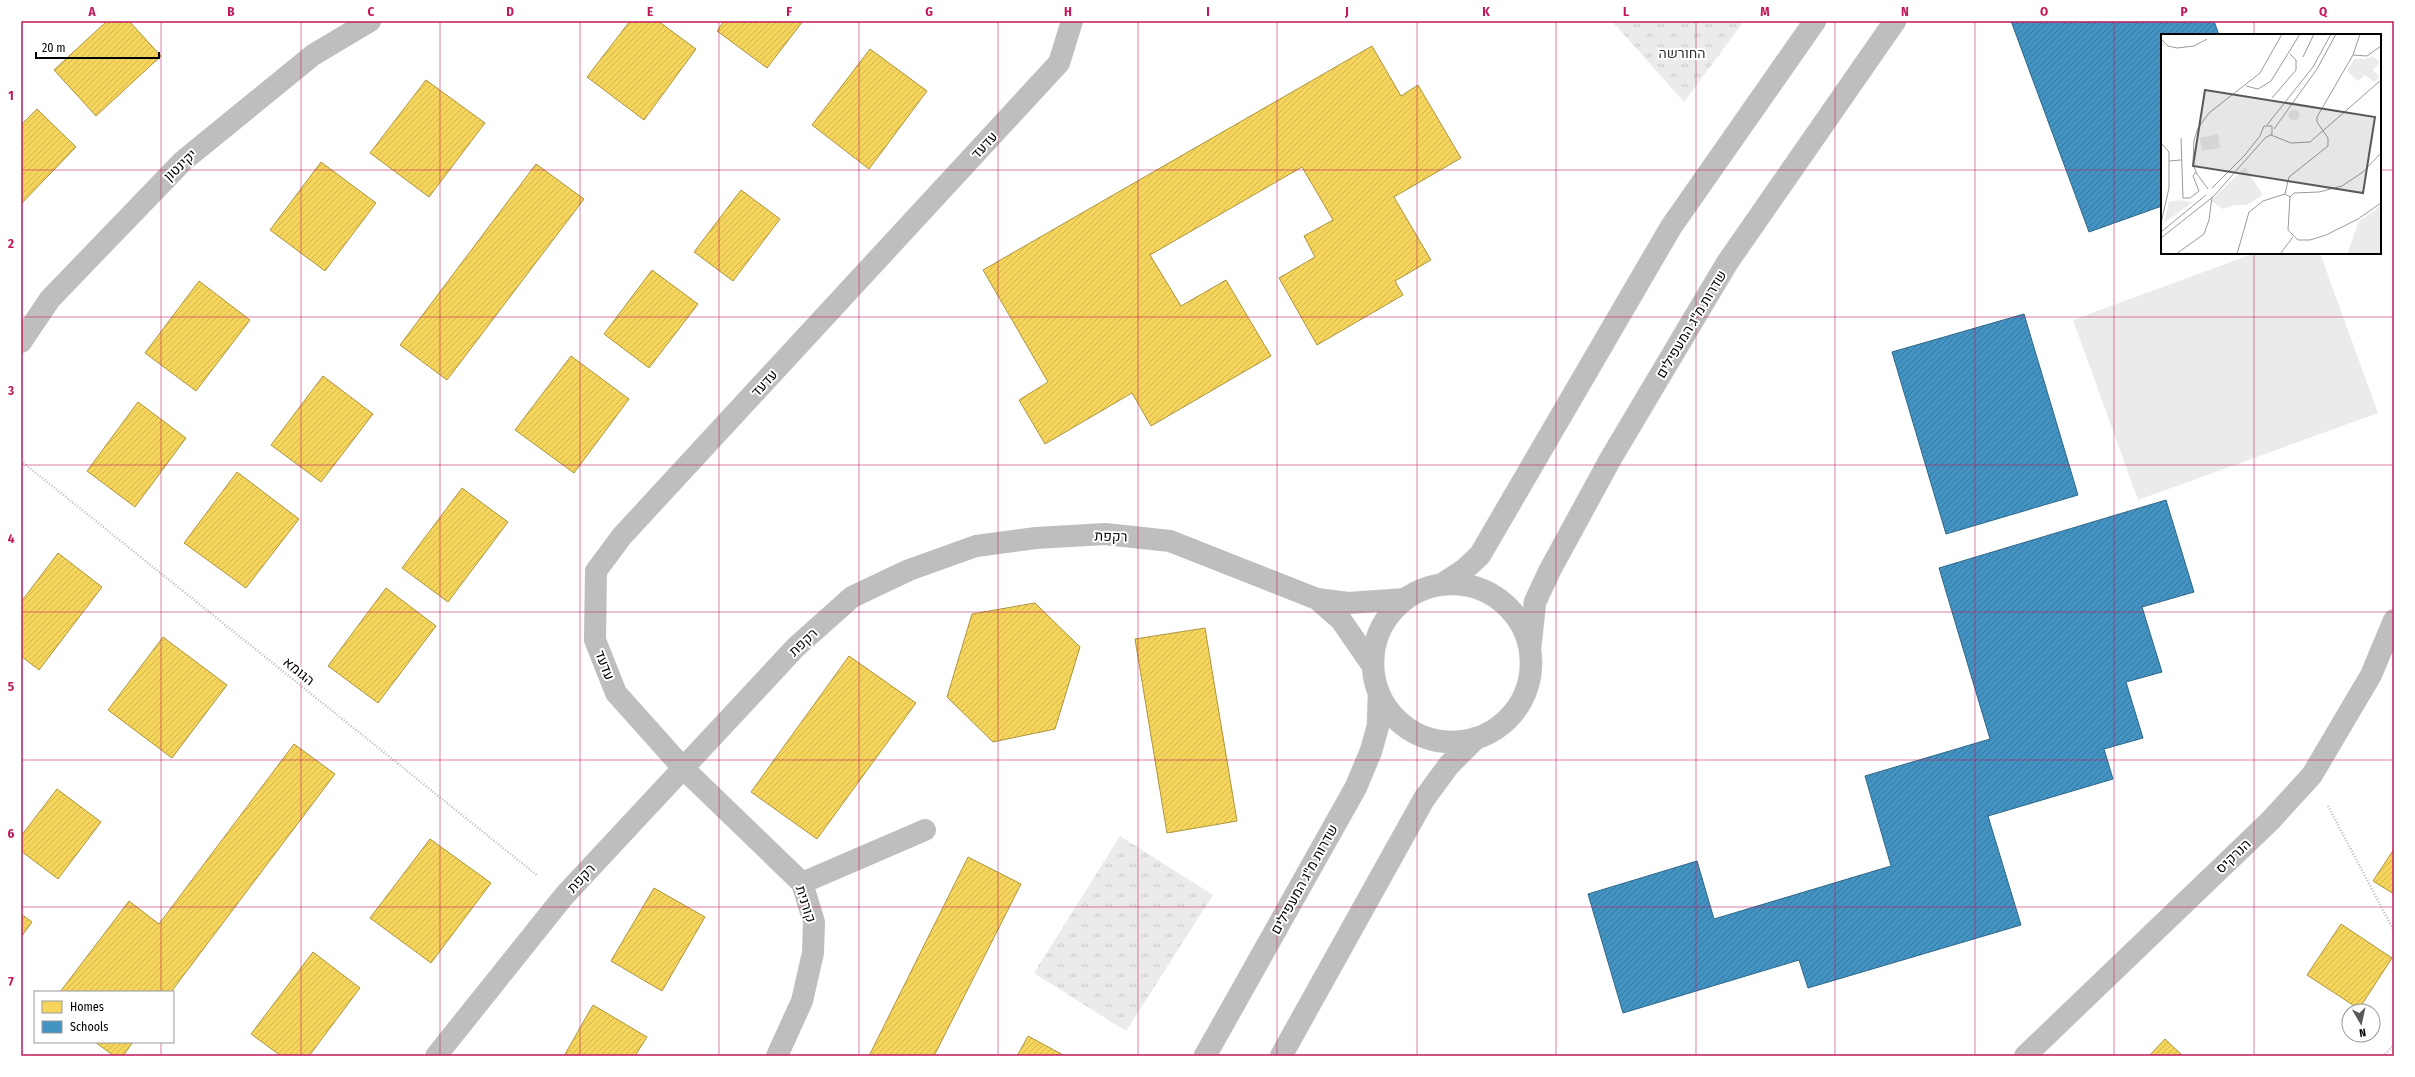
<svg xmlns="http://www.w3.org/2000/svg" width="2415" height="1077" viewBox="0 0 2415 1077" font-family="'Fira Sans Condensed',Heebo,sans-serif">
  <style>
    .grass { fill: #ebebeb }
    .park { fill: url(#park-tufts) }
    .homes { fill: url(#homes-hatch); stroke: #ac9540 }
    .schools { fill: url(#schools-hatch); stroke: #2f6788 }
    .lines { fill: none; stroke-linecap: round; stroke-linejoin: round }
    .major-casing { stroke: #dbdbdb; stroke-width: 23 }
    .path { stroke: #b9b9b9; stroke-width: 2.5; stroke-dasharray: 1 2; stroke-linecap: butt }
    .minor { stroke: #bebebe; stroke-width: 22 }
    .major { stroke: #bebebe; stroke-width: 22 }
    .grid { fill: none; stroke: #c2185b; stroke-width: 1; stroke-opacity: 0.55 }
    .labels { text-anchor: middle; stroke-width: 4; stroke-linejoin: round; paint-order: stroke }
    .park-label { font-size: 14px; fill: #313131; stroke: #fff }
    .street-label { font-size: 14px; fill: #000; stroke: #fff }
    .inset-road { fill: none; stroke: #999; stroke-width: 1 }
    .view { fill: #595959; fill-opacity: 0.15; stroke: #595959; stroke-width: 2 }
    .inset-edge { fill: none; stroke: #000; stroke-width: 2 }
    .neatline { fill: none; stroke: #c2185b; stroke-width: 1.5 }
    .grid-label { font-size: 13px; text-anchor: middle; font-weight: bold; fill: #c2185b }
  </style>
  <defs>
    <pattern id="park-tufts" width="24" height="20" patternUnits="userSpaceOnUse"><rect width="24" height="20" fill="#ebebeb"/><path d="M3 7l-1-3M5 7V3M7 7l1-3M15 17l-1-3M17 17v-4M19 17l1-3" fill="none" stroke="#c8c8c8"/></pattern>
    <pattern id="homes-hatch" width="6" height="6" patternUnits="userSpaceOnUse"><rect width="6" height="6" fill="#f6d55c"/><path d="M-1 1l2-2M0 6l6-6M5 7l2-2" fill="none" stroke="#d1b54e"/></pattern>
    <pattern id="schools-hatch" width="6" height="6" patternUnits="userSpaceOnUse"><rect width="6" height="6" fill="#4393c3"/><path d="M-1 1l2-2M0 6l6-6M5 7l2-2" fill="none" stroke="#36769c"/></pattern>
  </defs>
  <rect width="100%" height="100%" fill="#fff"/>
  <!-- grass -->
  <path class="grass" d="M2255,253H2320L2378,413L2138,500L2073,320Z"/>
  <!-- park -->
  <path class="park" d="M1612,21H1744L1684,102Z
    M1120,836L1213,895L1126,1031L1034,973Z"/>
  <!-- homes -->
  <path class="homes" d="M107,21H129L161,56L96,116L54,70Z
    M630,21H658L696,49L644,120L587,77Z
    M724,21H803L767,68L717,31Z
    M1372,46L1401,96L1418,85L1461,158L1394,197L1431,260L1395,281L1403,295L1317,345L1279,278L1315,257L1304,236L1333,220L1302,167L1150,255L1181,306L1226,280L1271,356L1151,426L1132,393L1045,444L1019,400L1048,382L983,270Z
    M870,49L927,91L869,169L812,125Z
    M426,80L485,123L429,197L370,153Z
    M37,109L76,147L21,204V125Z
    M321,162L376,203L325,271L270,230Z
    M536,164L584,199L447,380L400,345Z
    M741,190L780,219L733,281L694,252Z
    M652,270L698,304L649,368L604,334Z
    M199,281L250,320L196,391L145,353Z
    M571,356L629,399L574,473L515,430Z
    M323,376L373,414L321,482L271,445Z
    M138,402L186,438L135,507L87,471Z
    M237,472L299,519L246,588L184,543Z
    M462,488L508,522L448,602L402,568Z
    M58,553L102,587L39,670L21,656V602Z
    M386,588L436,626L378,703L328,666Z
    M1035,603L1080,647L1055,729L993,742L947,697L972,614Z
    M1205,628L1237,821L1167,833L1135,639Z
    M163,637L227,685L172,758L108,710Z
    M849,656L916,703L817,839L751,792Z
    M294,744L335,774L171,992H60L129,901L159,924Z
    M57,789L101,822L58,879L21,851V836Z
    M430,839L491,883L431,963L370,918Z
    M2394,849V894L2373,881Z
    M968,857L1021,884L934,1056H869Z
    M654,888L705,917L662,991L611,961Z
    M21,914L32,922L21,937Z
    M2341,924L2392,958L2359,1009L2307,975Z
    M313,952L360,988L309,1056H281L251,1034Z
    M593,1005L647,1037L635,1056H564Z
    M1028,1036L1065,1056H1017Z
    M2165,1039L2183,1056H2149Z
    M95,1042H133L123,1056H114Z"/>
  <!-- schools -->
  <path class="schools" d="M2011,21H2214L2219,35H2162V206L2089,232Z
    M2024,314L2078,495L1946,534L1892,352Z
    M2166,500L2194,592L2142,607L2162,672L2126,682L2143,738L2104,749L2113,779L1988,816L2021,925L1808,988L1799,960L1623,1013L1588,894L1697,861L1714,919L1891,866L1865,776L1990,739L1939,568Z"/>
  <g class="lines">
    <defs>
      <path id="major" d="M1444,583L1464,570L1480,555L1671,227L1815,21
        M1373 663a79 79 0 1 1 158 0a79 79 0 1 1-158 0Z
        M1530,648L1535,602L1550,570L1611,458L1727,263L1895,21
        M1205,1056L1356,787L1371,751L1378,726L1379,695
        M1281,1056L1424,799L1449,765L1476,738"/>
    </defs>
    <!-- major casing -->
    <use href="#major" class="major-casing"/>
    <!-- path -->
    <path class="path" d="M21,461L538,876
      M2328,806L2394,931
      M2383,1056L2394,1045"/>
    <!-- minor -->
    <path class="minor" d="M21,342L50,299L183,161L313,55L370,21
      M1317,599L1341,620L1372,665
      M802,883L925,830
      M436,1056L564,896L796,647L852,597L909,570L976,546L1036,538L1105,534L1170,541L1317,599L1348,603L1405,599
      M777,1056L802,1001L813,953L814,922L802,883L684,769L616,693L595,640L596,571L622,536L1059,63L1072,21
      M2025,1056L2271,820L2312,775L2371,675L2394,620"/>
    <!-- major -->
    <use href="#major" class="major"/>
  </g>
  <!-- grid -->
  <path class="grid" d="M161,21V992M301,21V1056M440,21V1056M580,21V1056M719,21V1056M859,21V1056M998,21V1056M1138,21V1056M1277,21V1056M1417,21V1056M1556,21V1056M1696,21V1056M1835,21V1056M1975,21V1056M2114,21V1056M2254,21V35M21,170H2162M2380,170H2394M2254,253V1056M21,317H2394M21,465H2394M21,612H2394M21,760H2394M21,907H2394M161,1042V1056"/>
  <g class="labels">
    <!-- park labels -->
    <g class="park-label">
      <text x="1682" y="58">החורשה</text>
    </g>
    <!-- street labels -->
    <g class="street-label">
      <text transform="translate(984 145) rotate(-47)" y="5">עדעד</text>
      <text transform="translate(180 165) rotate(-43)" y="5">יקינטון</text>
      <text transform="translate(1691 324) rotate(-59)" y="5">שדרות מ"ג המעפילים</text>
      <text transform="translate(764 383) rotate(-47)" y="5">עדעד</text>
      <text transform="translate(1111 536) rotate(2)" y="5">רקפת</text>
      <text transform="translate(803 642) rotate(-44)" y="5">רקפת</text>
      <text transform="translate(605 665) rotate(69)" y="5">עדעד</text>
      <text transform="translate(299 671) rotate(39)" y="5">הגומא</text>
      <text transform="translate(2233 856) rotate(-44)" y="5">הנרקיס</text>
      <text transform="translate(581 878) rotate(-47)" y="5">רקפת</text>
      <text transform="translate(1304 879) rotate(-61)" y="5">שדרות מ"ג המעפילים</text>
      <text transform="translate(806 904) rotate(72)" y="5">קורנית</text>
    </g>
  </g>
  <!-- overview -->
  <g transform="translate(2161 34)">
    <rect width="220" height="220" fill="#fff"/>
    <path d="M57,100L59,114L41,117L39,104Z" fill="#ebebeb"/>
    <path d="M18,166L32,168L3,189L8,168ZM220,172V220H186L198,187Z" fill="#ebebeb"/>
    <path d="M212,22L219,28L212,36L219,43L213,48L204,41L197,47L186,37L193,25H205ZM127.5 81a5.5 5.5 0 1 1 11 0a5.5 5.5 0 1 1-11 0ZM84,133L102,161L86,171H74L62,175L50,167Z" fill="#ebebeb"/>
    <path class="inset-road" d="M0,5L7,12L16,14L33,12L46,5M192,21L206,22L220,12M142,23L153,0M85,52L97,55L110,47L139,0M111,64L135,36V26L129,20M106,91L152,33L170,0M113,95L156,35L175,0M110,101L130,109L149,108L220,46M20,104L22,164H29L38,157L32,142L35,138M0,109L8,118V154L0,189M8,127L20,126M47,155L36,140L32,130L33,106L37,94L48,79L99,39L121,0M133,159L129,163L124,160L128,143L167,112V104L156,88V83L192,21L199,0M133,159L158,158L181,152L202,138L220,119M129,163L127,196L137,206H149L165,201L197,185L220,169M0,198L45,161M0,204L53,162L104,104L111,100V92H103L99,102L83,122L51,154M15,220L43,200L48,186L51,163M76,220L88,178L102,167L124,160M119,220L132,203"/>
    <path class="view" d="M44,56L214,83L202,159L32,132Z"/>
    <rect width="220" height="220" class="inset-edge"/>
  </g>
  <!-- border -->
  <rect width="2415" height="1077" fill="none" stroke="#ffffff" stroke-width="44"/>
  <!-- legend -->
  <rect x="34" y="991" width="140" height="52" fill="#ffffff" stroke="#999999"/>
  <rect x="42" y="1001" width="20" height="12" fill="#f6d55c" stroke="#999999"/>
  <text x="70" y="1011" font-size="12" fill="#000000">Homes</text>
  <rect x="42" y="1021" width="20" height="12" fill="#4393c3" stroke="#999999"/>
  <text x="70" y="1031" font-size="12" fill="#000000">Schools</text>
  <!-- north arrow -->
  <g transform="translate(2361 1023) rotate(171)"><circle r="19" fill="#ffffff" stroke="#999999"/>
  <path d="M0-3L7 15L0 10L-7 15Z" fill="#595959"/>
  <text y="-6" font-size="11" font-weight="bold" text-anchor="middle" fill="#000000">N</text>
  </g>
  <!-- scale -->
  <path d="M36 52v6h123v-6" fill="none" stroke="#000000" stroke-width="2"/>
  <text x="42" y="52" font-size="12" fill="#000000" stroke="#ffffff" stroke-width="3" paint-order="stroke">20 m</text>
  <rect x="22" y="22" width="2371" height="1033" class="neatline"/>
  <g class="grid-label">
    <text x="92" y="16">A</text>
    <text x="231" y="16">B</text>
    <text x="371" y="16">C</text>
    <text x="510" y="16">D</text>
    <text x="650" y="16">E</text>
    <text x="789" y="16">F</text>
    <text x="929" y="16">G</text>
    <text x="1068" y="16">H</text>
    <text x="1208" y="16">I</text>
    <text x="1347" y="16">J</text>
    <text x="1486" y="16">K</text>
    <text x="1626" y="16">L</text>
    <text x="1765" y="16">M</text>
    <text x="1905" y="16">N</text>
    <text x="2044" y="16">O</text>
    <text x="2184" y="16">P</text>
    <text x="2323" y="16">Q</text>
    <text x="11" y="100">1</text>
    <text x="11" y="248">2</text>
    <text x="11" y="395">3</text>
    <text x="11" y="543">4</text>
    <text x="11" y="691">5</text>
    <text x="11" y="838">6</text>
    <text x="11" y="986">7</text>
  </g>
</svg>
